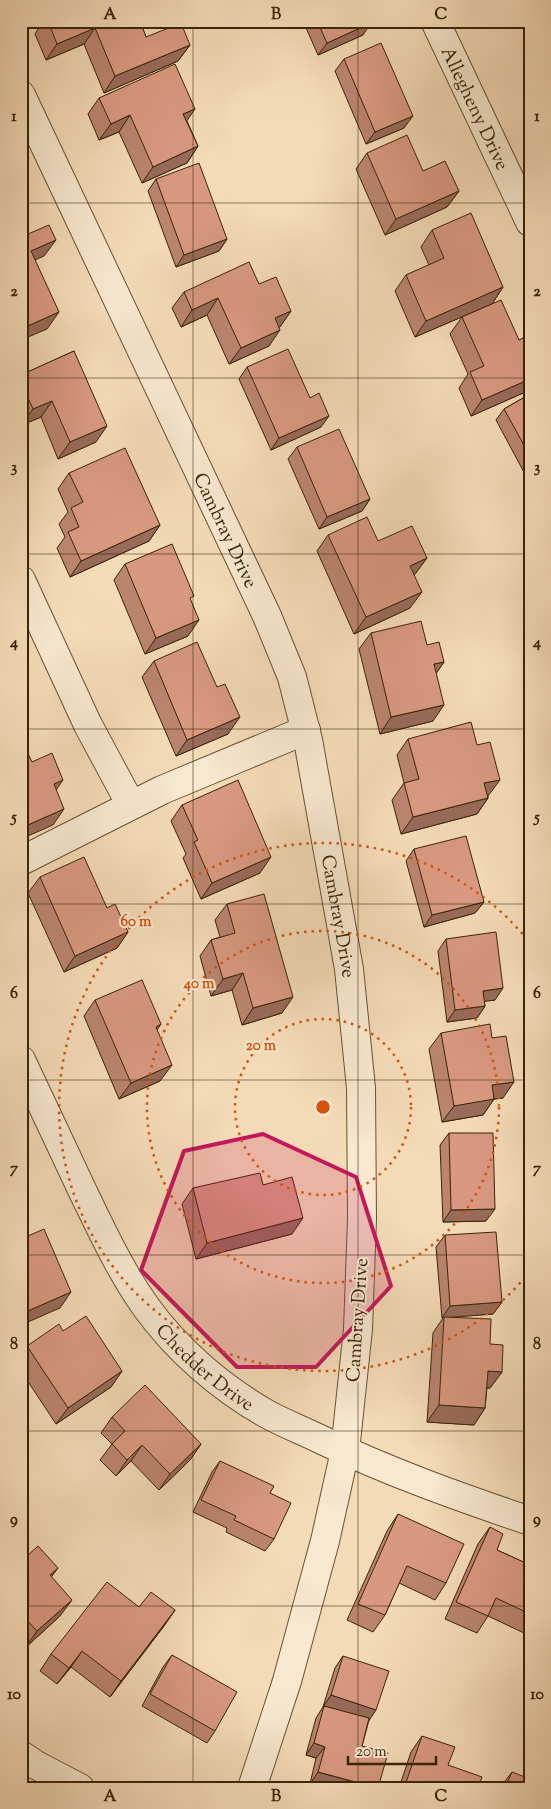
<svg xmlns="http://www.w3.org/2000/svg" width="551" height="1809" viewBox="0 0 551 1809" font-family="'Sorts Mill Goudy',serif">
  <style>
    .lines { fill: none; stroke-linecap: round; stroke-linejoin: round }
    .minor-casing { stroke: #685233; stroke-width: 30 }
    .minor { stroke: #f8e8d0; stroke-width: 28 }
    .wall { fill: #bb846f; stroke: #392407 }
    .shaded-wall { fill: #986b5a; stroke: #392407 }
    .building { fill: #d99981; stroke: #392407 }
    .marked { fill: #c2185b; fill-opacity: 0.2; stroke: #c2185b; stroke-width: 4; stroke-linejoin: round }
    .grid { fill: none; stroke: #392407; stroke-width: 1; stroke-opacity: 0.55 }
    .ring { fill: none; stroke: #d6540c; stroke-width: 2.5; stroke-dasharray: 2.5 5 }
    .labels { text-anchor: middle; stroke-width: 4; stroke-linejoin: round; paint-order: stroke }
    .street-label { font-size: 19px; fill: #392407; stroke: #f8e8d0 }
    .centre { fill: #d6540c; stroke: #f8e8d0; stroke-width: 2.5 }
    .ring-label { font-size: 15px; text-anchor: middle; font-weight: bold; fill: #d6540c; stroke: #f8e8d0; stroke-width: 4; stroke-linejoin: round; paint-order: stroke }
    .neatline { fill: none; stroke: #392407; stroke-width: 2 }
    .grid-label { font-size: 16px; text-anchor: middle; font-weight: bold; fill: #392407 }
  </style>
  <rect width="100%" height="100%" fill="#f4dbb7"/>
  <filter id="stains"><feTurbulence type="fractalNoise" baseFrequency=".004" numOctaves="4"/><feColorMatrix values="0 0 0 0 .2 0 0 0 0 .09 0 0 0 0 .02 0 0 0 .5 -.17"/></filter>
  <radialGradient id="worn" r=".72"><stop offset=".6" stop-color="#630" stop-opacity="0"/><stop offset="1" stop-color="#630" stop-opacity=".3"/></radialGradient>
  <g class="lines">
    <defs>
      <g id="minor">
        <path id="s1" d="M435,21L530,222"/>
        <path id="s2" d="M21,95L267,616L292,677L308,740L349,969L361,1088L362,1219L358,1329L345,1451L325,1541L287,1681L252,1788"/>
        <path d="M21,580L88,725L131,805"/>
        <path d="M21,861L162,790L306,730"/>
        <path id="s3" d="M21,1060C42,1105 63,1149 84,1194C103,1233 121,1272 146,1307C177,1350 221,1388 267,1414C285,1424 304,1431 322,1440C389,1472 459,1497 530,1521"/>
        <path d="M21,1755L36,1765L80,1788"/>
      </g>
    </defs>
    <!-- minor casing -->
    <use href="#minor" class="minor-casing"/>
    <!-- minor -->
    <use href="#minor" class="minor"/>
  </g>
  <!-- wall -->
  <path class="wall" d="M43,21H142L141,24L146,37L190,45L178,61L104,93L84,44L46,60L35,34Z
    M303,21H370L363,35L318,55Z
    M344,59L404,128L366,144L335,71Z
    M99,98L187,121L198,146L187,163L142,183L119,132L99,140L88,114Z
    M367,153L423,171L459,191L447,207L385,235L356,169Z
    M156,179L227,239L219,251L176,267L148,191Z
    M432,230L503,287L492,304L415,337L395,291L406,275L429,265L421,247Z
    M259,284L291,311L279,328L269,346L229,364L207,315L181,327L172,308L184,292Z
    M462,317L519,340L530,341V390L471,416L459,388L468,374L450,334Z
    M74,351L96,442L58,459L41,417L22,425L21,375Z
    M247,367L310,398L321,427L271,450L239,379Z
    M530,394V474L526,476L496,420L504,409Z
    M297,447L370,499L362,511L319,529L288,459Z
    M69,473L160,525L149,541L70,577L57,548L65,537L59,524L68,512L58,489Z
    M328,535L427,558L415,574L414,575L410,608L354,634L317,551Z
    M125,564L188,636L145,654L114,580Z
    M371,633L427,645L444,662L436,673L433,721L380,734L359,649Z
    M154,661L217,687L228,734L176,756L142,677Z
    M408,739L488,796V798L477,814L401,834L392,800L404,783L397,755Z
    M182,805L260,873L201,899L183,858L186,854L171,821Z
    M414,849L484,902L475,913L424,927L406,861Z
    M40,877L107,908L128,932L117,948L64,972L28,893Z
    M227,904L282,1013L242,1025L232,990L211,996L200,956L211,940L220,937L215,920Z
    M446,939L495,1000L484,1001L485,1006L477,1018L447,1022L438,951Z
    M95,1000L157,1031L160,1081L119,1099L84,1016Z
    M441,1033L503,1098L494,1099L483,1115L442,1122L429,1049Z
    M449,1133L486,1221L443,1222L440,1145Z
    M263,1185L292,1234L196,1259L182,1204L193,1188Z
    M445,1235L502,1302L493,1314L451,1317L490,1344L502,1372L490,1388H487L485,1408L474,1425L427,1422L433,1333L443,1318H442L436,1247Z
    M63,1331L122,1371L111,1387L56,1424L21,1371V1353L27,1346Z
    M112,1417L201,1444L190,1460L159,1490L131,1461L116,1476L100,1460L112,1444L101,1433Z
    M220,1461L270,1493L274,1539L265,1551L226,1532L227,1528L193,1512L212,1472Z
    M398,1514L446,1583L435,1600L399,1583L385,1615L373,1632L347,1620L387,1531Z
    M490,1527L497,1550L530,1565V1625L524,1633L488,1616L477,1633L445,1619L478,1544Z
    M21,1551L26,1557L51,1577L60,1616L25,1648L21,1643Z
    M139,1607L175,1610L164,1626L110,1697L71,1667L57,1684L40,1671L51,1654Z
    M172,1655L215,1731L207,1743L142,1706L163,1667Z
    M343,1656L369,1720L362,1746L378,1788H324L310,1784L316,1758L306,1755L316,1718L323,1707L335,1668Z
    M422,1736L448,1765L478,1788H399L411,1752Z
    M512,1772L530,1788H502L503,1784Z"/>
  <!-- shaded-wall -->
  <path class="shaded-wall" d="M371,23L363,35L318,55L327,43Z
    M95,28L84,44L46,60L57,44Z
    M190,45L178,61L104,93L115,76Z
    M195,109L184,125L183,114Z
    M130,115L119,132L99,140L111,124Z
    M413,116L404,128L366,144L375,132Z
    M198,146L187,163L142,183L153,167Z
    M459,191L447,207L385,235L396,219Z
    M227,239L219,251L176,267L184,255Z
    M56,240L44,256L21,266L31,251Z
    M503,287L492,304L415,337L426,321Z
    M218,298L207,315L181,327L192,310Z
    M291,311L280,327L264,335L275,318Z
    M59,312L47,329L21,340V329Z
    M280,330L269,346L229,364L241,348Z
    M530,379V390L471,416L482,400Z
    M52,401L41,417L22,425L33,409Z
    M329,416L321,427L271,450L279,438Z
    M107,426L96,442L58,459L70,442Z
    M370,499L362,511L319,529L327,517Z
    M160,525L149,541L70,577L81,561Z
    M427,558L415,574L398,582L410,566Z
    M422,592L410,608L354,634L366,617Z
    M199,620L188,636L145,654L156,638Z
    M444,662L433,678L434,664Z
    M444,705L433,721L380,734L391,717Z
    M240,717L228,734L176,756L187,740Z
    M63,780L52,796L54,784Z
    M500,780L488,796L473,800L484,783Z
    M488,798L477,814L401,834L413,817Z
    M64,809L53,825L21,839V828Z
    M271,857L260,873L201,899L212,883Z
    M484,902L475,913L424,927L432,915Z
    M128,932L117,948L64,972L75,956Z
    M243,973L232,990L211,996L223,979Z
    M503,988L495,1000L474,1003L483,991Z
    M293,997L282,1013L242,1025L253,1008Z
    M485,1006L477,1018L447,1022L455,1010Z
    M161,1024L150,1041L156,1027Z
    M172,1065L160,1081L119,1099L131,1083Z
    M514,1082L503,1098L494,1099L483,1115L442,1122L454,1106L492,1085Z
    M495,1209L486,1221L443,1222L451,1210Z
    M26,1216L21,1223V1218Z
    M303,1218L292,1234L196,1259L207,1243Z
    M71,1292L60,1308L21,1325V1314Z
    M502,1302L493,1314L442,1318L450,1306Z
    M122,1371L111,1387L56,1424L68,1408Z
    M488,1371L502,1372L490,1388L476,1387Z
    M439,1405L485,1408L474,1425L427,1422Z
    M201,1444L190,1460L159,1490L170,1474Z
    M142,1445L131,1461L116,1476L127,1460Z
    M58,1568L46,1584L50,1575Z
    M72,1600L60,1616L25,1648L37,1631Z
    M175,1610L164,1626L110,1697L121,1681Z
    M82,1651L71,1667L57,1684L69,1668Z
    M331,1695L376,1710L368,1722L324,1706L323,1707Z
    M314,1743L325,1747L316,1758L306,1755Z
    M318,1772L376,1788H324L310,1784Z"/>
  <!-- building -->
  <path class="building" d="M48,21H140L146,37L181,23L190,45L115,76L95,28L57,44Z
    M317,21H370L371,23L327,43Z
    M381,43L413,116L375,132L344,59Z
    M175,64L195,109L183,114L198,146L153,167L130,115L111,124L99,98Z
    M407,135L423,171L445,161L459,191L396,219L367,153Z
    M199,163L227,239L184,255L156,179Z
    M471,213L503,287L426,321L406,275L444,258L432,230Z
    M49,225L56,240L31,251L59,312L21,329V237Z
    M249,262L259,284L276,277L291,311L275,318L280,330L241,348L218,298L192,310L184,292Z
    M501,300L519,340L527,336L530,341V379L482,400L470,372L484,366L462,317Z
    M288,349L310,398L319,393L329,416L279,438L247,367Z
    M74,351L107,426L70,442L52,401L33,409L21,382V375Z
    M530,394V456L504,409Z
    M339,429L370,499L327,517L297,447Z
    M125,448L160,525L81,561L68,532L79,527L71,508L83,502L69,473Z
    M367,517L378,541L412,526L427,558L410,566L422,592L366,617L328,535Z
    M172,544L194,596L190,598L199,620L156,638L125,564Z
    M421,621L427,645L439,642L444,662L434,664L444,705L391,717L371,633Z
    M197,642L217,687L225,684L240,717L187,740L154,661Z
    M21,719L24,724L21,725Z
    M471,722L477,745L490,742L500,780L484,783L488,798L413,817L404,783L419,779L408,739Z
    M21,739L32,762L52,753L63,780L54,784L64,809L21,828Z
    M238,780L271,857L212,883L194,842L198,840L182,805Z
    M466,836L484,902L432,915L414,849Z
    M84,857L107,908L115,904L128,932L75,956L40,877Z
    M264,894L293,997L253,1008L243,973L223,979L211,940L235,933L227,904Z
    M496,932L503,988L483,991L485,1006L455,1010L446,939Z
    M142,980L161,1024L156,1027L172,1065L131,1083L95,1000Z
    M490,1024L492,1038L506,1036L514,1082L492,1085L494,1099L454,1106L441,1033Z
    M449,1133H493L495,1209L451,1210Z
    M260,1173L263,1185L292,1177L303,1218L207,1243L193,1188Z
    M21,1205L26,1216L21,1218Z
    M44,1229L71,1292L21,1314V1239Z
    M496,1232L502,1302L450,1306L445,1235Z
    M86,1316L122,1371L68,1408L27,1346L59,1324L63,1331Z
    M444,1317L491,1319L490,1344L503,1345L502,1372L488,1371L485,1408L439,1405Z
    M145,1385L201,1444L170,1474L142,1445L127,1460L112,1444L125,1431L112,1417Z
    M220,1461L274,1486L270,1493L291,1503L274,1539L234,1520L236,1516L201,1500Z
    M398,1514L464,1544L446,1583L407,1566L385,1615L358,1604Z
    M490,1527L503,1534L497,1550L530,1565V1614L496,1598L488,1616L456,1602Z
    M38,1546L58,1568L50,1575L72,1600L37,1631L21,1614V1551L26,1557Z
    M107,1582L139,1607L151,1592L175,1610L121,1681L82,1651L69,1668L51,1654Z
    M172,1655L237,1692L215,1731L150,1694Z
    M343,1656L389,1671L376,1710L331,1695Z
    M324,1706L369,1718L362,1746L388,1753L378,1788L318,1772L325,1747L314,1743Z
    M422,1736L455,1747L448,1765L482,1777L478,1788H404Z
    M512,1772L530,1779V1788H505Z"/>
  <!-- marked area -->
  <path class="marked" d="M263,1134L356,1177L391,1286L316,1367H237L141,1270L184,1151Z"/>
  <!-- grid -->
  <path class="grid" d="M193,21V1788M358,21V1788M21,203H530M21,378H530M21,554H530M21,729H530M21,904H530M21,1080H530M21,1255H530M21,1431H530M21,1606H530"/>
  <!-- distance rings -->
  <g class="ring">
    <circle cx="323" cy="1107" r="88"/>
    <circle cx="323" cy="1107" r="176"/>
    <path d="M530 1271A264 264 0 1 1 530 943"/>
  </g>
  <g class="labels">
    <!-- street labels -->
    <g class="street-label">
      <text dy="7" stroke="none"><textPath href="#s1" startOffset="96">Allegheny Drive</textPath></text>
      <text dy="7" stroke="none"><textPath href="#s2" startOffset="481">Cambray Drive</textPath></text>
      <text dy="7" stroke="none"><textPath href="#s2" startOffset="886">Cambray Drive</textPath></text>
      <text transform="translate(356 1320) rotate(-86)" y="7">Cambray Drive</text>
      <text dy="7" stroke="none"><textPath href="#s3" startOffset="362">Chedder Drive</textPath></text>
    </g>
  </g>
  <circle cx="323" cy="1107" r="8" class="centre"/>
  <g class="ring-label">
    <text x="136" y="926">60 m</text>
    <text x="199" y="988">40 m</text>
    <text x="261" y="1050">20 m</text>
  </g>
  <!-- margin -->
  <rect width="551" height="1809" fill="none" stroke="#f4dbb7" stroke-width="55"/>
  <!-- scale -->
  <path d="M348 1756v8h88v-8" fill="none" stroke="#392407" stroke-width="2.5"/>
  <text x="356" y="1756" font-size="15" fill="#392407" stroke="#f8e8d0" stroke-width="4" paint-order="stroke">20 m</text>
  <rect x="28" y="28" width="496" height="1754" class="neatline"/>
  <g class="grid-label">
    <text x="110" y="19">A</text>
    <text x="276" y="19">B</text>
    <text x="441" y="19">C</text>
    <text x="14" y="121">1</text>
    <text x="537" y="121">1</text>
    <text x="14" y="296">2</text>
    <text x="537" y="296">2</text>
    <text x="14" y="472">3</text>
    <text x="537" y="472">3</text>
    <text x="14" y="647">4</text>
    <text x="537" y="647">4</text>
    <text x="14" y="822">5</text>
    <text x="537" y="822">5</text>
    <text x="14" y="998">6</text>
    <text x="537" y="998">6</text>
    <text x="14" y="1173">7</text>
    <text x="537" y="1173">7</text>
    <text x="14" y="1349">8</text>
    <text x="537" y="1349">8</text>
    <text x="14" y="1524">9</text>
    <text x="537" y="1524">9</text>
    <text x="14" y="1699">10</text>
    <text x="537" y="1699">10</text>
    <text x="110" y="1801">A</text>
    <text x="276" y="1801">B</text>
    <text x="441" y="1801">C</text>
  </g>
  <rect width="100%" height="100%" filter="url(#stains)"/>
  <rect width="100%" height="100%" fill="url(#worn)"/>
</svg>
